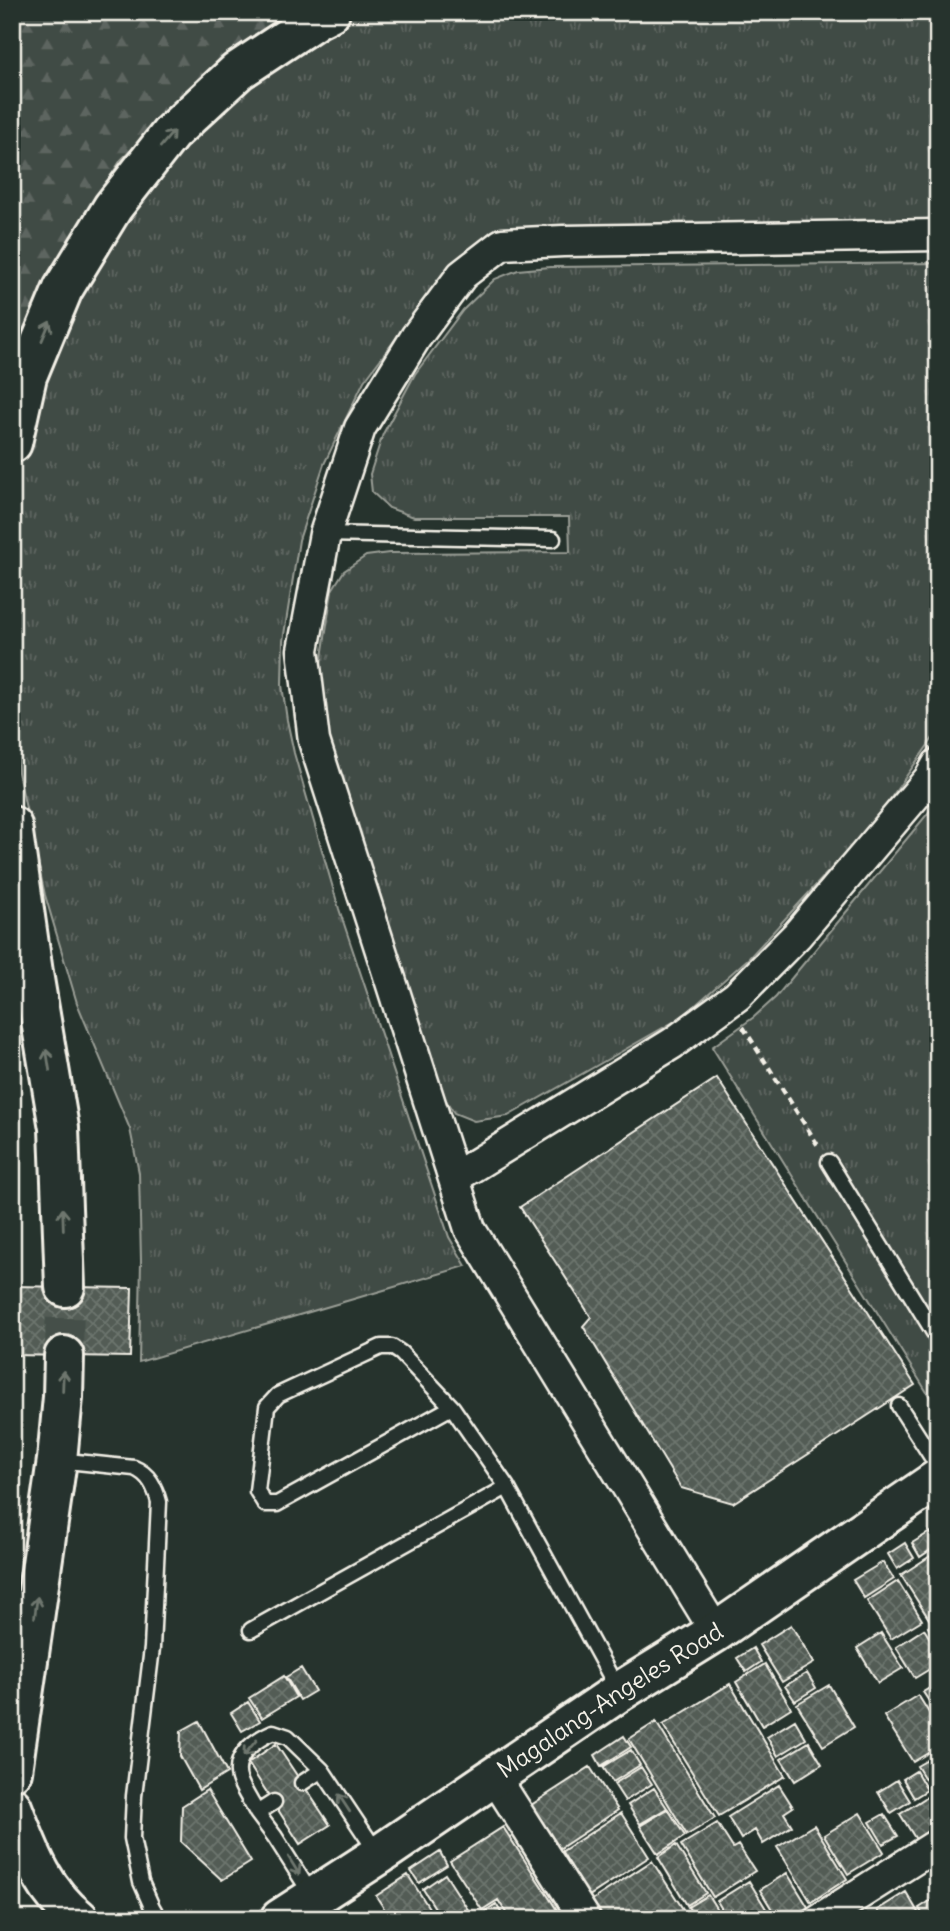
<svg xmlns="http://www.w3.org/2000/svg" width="950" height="1931" viewBox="0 0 950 1931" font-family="Delius,sans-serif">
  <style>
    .grass { fill: url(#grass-tufts); stroke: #9a9e96; stroke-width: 2 }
    .forest { fill: url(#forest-firs); stroke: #9a9e96; stroke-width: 2 }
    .building { fill: url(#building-cross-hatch); stroke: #f4f1e8; stroke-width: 2 }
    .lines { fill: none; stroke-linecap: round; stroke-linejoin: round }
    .motorway-tunnel { stroke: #455049; stroke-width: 38; stroke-dasharray: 38 19; stroke-linecap: butt }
    .service-casing { stroke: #f4f1e8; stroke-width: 19 }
    .minor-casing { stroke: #f4f1e8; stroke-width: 35 }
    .secondary-casing { stroke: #f4f1e8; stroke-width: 44 }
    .motorway-casing { stroke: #f4f1e8; stroke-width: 44 }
    .path { stroke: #f4f1e8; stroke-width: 4.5; stroke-dasharray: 7 5; stroke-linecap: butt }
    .service { stroke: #26332d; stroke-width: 14 }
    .minor { stroke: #26332d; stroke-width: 30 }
    .secondary { stroke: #26332d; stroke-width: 38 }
    .motorway { stroke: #26332d; stroke-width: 38 }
    .oneway { stroke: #6e766e }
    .labels { text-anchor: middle; stroke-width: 5; stroke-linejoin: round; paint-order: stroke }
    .street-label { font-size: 24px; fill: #f4f1e8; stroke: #26332d }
  </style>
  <defs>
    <pattern id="grass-tufts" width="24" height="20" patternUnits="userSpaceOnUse" patternTransform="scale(1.75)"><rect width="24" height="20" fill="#414b45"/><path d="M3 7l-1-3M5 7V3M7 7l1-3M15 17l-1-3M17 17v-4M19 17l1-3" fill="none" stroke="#5d6560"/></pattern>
    <pattern id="forest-firs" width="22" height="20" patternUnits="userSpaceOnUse" patternTransform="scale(1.75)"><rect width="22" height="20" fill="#414b45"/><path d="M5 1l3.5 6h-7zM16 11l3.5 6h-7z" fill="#5d6560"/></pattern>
    <pattern id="building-cross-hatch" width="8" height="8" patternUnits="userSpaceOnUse" patternTransform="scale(1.75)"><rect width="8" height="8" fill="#525c55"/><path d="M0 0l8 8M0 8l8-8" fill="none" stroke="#6c746d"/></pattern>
  </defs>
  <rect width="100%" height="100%" fill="#26332d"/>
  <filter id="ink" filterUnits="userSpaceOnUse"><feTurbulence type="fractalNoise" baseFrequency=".0143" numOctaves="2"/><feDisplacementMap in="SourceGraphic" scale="14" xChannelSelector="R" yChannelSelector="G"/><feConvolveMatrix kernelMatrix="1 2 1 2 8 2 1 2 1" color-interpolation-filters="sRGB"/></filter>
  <g filter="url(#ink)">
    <!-- grass -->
    <path class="grass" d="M350,12H938V226L490,240L469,250L443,276L364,381L324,464L299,540L283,641L282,685L287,720L294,753L339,909L449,1237L466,1266L139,1362L141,1261L139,1173L130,1129L77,1003L45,895L18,772L12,659V459L62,314L177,138L314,31Z
      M938,263V731L874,822L749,958L682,1017L508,1116L474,1121L454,1113L439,1089L323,719L317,691L332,590L344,571L366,556L389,553L570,552L569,517H414L389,508L372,492L370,474L383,434L415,374L463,310L495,279L518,270L550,267Z
      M938,801V1410L712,1047L754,1017L776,997Z"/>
    <!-- forest -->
    <path class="forest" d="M12,12H300L209,72L121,160L60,256L20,336L12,366Z"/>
    <!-- building -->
    <path class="building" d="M717,1078L915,1385L733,1503L681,1488L583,1326L591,1317L520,1207Z
      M12,1286L132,1288L130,1357L12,1355Z
      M930,1532L938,1545L920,1557L912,1543Z
      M905,1543L914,1558L897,1569L888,1554Z
      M938,1551V1613L929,1619L901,1575Z
      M883,1562L894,1579L864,1598L853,1580Z
      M898,1581L922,1620L891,1639L867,1601Z
      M938,1621V1643L928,1627Z
      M791,1625L814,1663L782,1682L759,1645Z
      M924,1629L938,1651V1664L915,1678L896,1647Z
      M881,1633L903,1668L878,1683L857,1648Z
      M753,1648L761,1662L746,1672L737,1658Z
      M765,1664L791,1708L762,1726L736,1682Z
      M301,1668L315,1691L300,1700L286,1677Z
      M807,1673L816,1688L795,1701L785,1686Z
      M284,1676L296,1697L262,1718L249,1698Z
      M938,1683V1715L923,1692Z
      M730,1684L785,1776L719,1816L663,1725Z
      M829,1685L854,1727L823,1746L797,1704Z
      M918,1695L938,1727V1747L913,1762L884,1716Z
      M248,1702L260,1721L242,1731L231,1713Z
      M795,1720L806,1739L778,1756L767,1737Z
      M199,1721L227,1773L199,1790L180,1756L181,1731Z
      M656,1722L715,1818L687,1835L629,1739Z
      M624,1736L631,1747L601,1766L595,1755Z
      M809,1742L822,1764L795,1781L781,1759Z
      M276,1744L330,1825L300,1844L248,1763Z
      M631,1750L640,1765L613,1782L603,1767Z
      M938,1754V1800L917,1766Z
      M590,1767L618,1810L556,1851L528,1807Z
      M641,1767L652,1784L625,1801L614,1784Z
      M916,1771L927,1790L914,1798L903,1779Z
      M897,1780L910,1801L891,1813L878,1792Z
      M779,1785L793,1807L784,1813L792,1826L763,1844L755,1830L741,1839L728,1817Z
      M654,1788L667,1808L640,1824L628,1805Z
      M207,1790L251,1862L222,1880L181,1842L182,1806Z
      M930,1795L938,1808V1835L920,1846L900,1814Z
      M668,1809L685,1836L658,1854L640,1826Z
      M621,1813L649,1857L586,1898L558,1854Z
      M860,1813L884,1852L848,1874L824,1835Z
      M884,1814L898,1836L883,1844L870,1822Z
      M717,1823L733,1848L738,1845L755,1871L713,1897L681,1845Z
      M814,1825L847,1879L811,1902L777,1847Z
      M503,1827L559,1913L551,1919H510L498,1900L482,1910L450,1861Z
      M676,1845L706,1893L687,1905L658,1857Z
      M440,1852L447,1865L419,1883L411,1871Z
      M652,1861L683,1909L668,1919H600L589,1902Z
      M787,1873L808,1907L789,1919H778L760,1890Z
      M445,1874L474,1919H442L423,1889Z
      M408,1875L436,1919H391L376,1896Z
      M749,1881L768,1912L758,1919H728L717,1901Z
      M906,1892L922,1919H882L877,1910Z
      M708,1895L721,1916L718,1919H696L688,1907Z
      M938,1896V1919H925L919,1908Z
      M496,1904L505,1919H481L479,1915Z"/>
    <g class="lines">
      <!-- motorway-tunnel -->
      <path class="motorway-tunnel" d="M64,1356L65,1287"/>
      <defs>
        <path id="service" d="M325,534L553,539
          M829,1162L938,1339
          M899,1406L938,1467
          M452,1407L401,1353L392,1347H381L278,1395L267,1407L257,1491L265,1504H277L452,1407L507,1487L618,1690
          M58,1460L134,1468C149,1474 155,1487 159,1502L152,1648L134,1796L132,1838L141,1882L152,1907L159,1919
          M251,1630L507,1487
          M302,1783L322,1770L378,1854
          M274,1802L257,1813L275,1837L313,1897
          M257,1813C252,1803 238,1783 238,1773C236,1753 257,1739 273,1732L288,1737L322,1770"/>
        <path id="minor" d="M454,1178L673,1043L737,996L797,935L930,778L938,764
          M716,1632L470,1229L314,741L303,650L325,534L360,428L416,337L462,275L502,244L563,241L938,235
          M494,1776L585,1919
          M820,1919L938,1844"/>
        <g id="secondary">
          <path id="s1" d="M280,1919L379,1855L619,1692L716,1632L938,1479"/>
        </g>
        <path id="motorway" d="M12,443L27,376L63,289L113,207L171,133L238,71L318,18L330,12
          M12,826L33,973L59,1128L65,1287
          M12,1771L57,1460L63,1397L64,1356
          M12,1807C29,1850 41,1889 79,1919"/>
      </defs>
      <!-- service casing -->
      <use href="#service" class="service-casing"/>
      <!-- minor casing -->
      <use href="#minor" class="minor-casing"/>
      <!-- secondary casing -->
      <use href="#secondary" class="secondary-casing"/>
      <!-- motorway casing -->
      <use href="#motorway" class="motorway-casing"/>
      <!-- path -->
      <path class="path" d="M743,1027L819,1147"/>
      <!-- service -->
      <use href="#service" class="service"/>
      <!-- minor -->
      <use href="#minor" class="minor"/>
      <!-- secondary -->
      <use href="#secondary" class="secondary"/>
      <!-- motorway -->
      <use href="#motorway" class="motorway"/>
    </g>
    <!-- one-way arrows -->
    <defs><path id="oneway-shaft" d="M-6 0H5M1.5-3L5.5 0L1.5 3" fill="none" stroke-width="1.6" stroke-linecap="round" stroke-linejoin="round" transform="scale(1.75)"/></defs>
    <g class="oneway">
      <use href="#oneway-shaft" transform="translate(167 139) rotate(-50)"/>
      <use href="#oneway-shaft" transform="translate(46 331) rotate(-67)"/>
      <use href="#oneway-shaft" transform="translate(48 1060) rotate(-99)"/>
      <use href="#oneway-shaft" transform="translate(63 1219) rotate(-92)"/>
      <use href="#oneway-shaft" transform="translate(63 1381) rotate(-88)"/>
      <use href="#oneway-shaft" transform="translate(36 1607) rotate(-82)"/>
      <use href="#oneway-shaft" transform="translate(250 1748) rotate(130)"/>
      <use href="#oneway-shaft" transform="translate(344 1803) rotate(-123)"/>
      <use href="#oneway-shaft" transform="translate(294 1866) rotate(58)"/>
    </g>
  </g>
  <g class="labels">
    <!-- street labels -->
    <g class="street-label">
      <text dy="8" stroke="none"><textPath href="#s1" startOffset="396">Magalang-Angeles Road</textPath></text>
    </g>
  </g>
  <!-- margin -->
  <rect width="950" height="1931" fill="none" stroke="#26332d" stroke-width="42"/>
  <rect x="21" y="21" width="908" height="1889" fill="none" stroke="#f4f1e8" stroke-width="2.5" filter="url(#ink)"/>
</svg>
